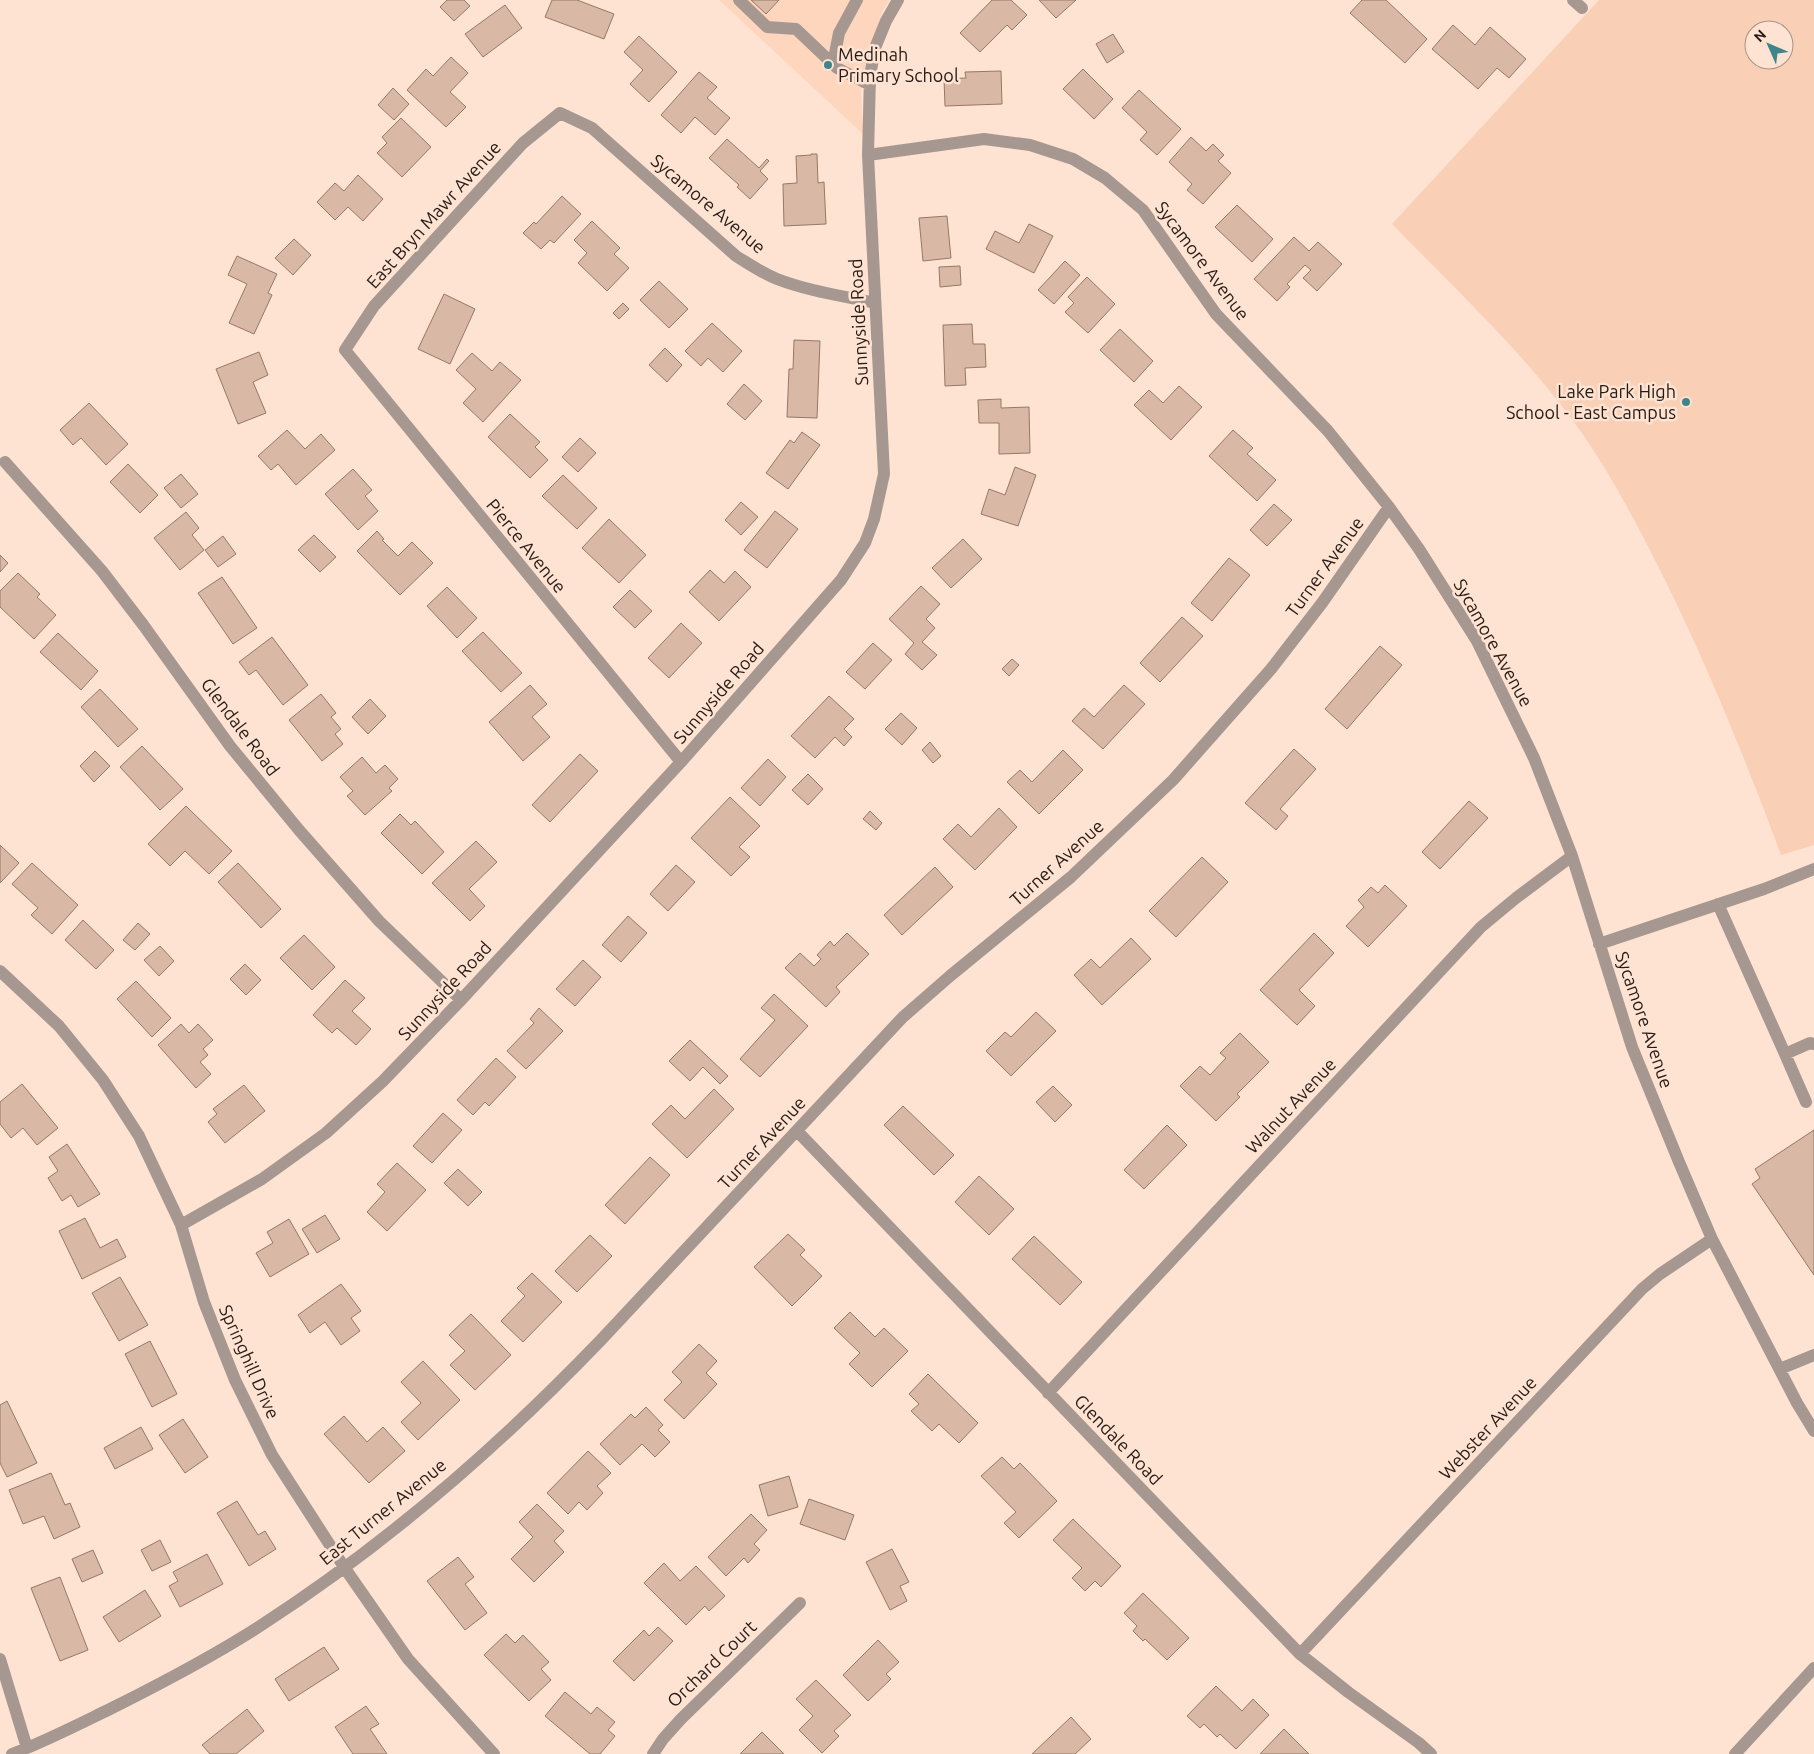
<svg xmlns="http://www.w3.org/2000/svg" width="1814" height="1754" viewBox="0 0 1814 1754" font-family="Ubuntu,sans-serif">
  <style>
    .built { fill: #fed5bd }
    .green { fill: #f9cfb6; fill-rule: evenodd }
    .building { fill: #d9b8a5; stroke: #967866 }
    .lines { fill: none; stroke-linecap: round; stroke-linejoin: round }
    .minor { stroke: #a69890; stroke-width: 12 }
    .poi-dot { fill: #3d858a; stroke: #fee3d3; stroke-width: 2 }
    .labels { text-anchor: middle; stroke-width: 5; stroke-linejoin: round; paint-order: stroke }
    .poi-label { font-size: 18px; fill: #261a13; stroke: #fee3d3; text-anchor: start }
    .street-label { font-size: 18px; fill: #261a13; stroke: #fee3d3 }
  </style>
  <rect width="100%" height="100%" fill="#fee3d3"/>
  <!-- built -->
  <path class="built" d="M719,0H890L883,10L873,39L861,91L863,134Z"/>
  <!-- green -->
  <path class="green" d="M1599,0H1814V845L1781,855C1747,763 1710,672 1667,584C1642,534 1617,485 1586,439C1531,359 1459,293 1392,224ZM1754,30H1784V60H1754Z"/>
  <!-- building -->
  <path class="building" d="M447,0H464L470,6L454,21L440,7Z
    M552,0H577L614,14L604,39L545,17Z
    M751,0H779L766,14Z
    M992,0H1011L1027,15L1012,30L1007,25L980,52L960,33Z
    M1039,0H1076L1056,18Z
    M1362,0H1386L1427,39L1405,63L1350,13Z
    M505,5L522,28L483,57L465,34Z
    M1453,25L1475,45L1490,27L1526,59L1509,78L1497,68L1478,89L1432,49Z
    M1113,34L1124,52L1107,63L1096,44Z
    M639,36L677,72L649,102L630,84L643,70L624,52Z
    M451,57L468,73L450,92L466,107L446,127L407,90L426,69L433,76Z
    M1083,69L1113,99L1094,119L1063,89Z
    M1001,71L1002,104L945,106L944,79L966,78L965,72Z
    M699,72L717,87L707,98L730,118L715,135L695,117L681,133L661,115Z
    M393,88L409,104L394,120L378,105Z
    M1139,90L1181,129L1157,155L1140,140L1147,132L1122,108Z
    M401,118L431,147L402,177L377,153L387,143L382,137Z
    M1191,137L1206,151L1213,144L1224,155L1218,161L1231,173L1203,204L1187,190L1192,184L1169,162Z
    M727,139L759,168L767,159L769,161L760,171L768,179L750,199L737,187L739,185L709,158Z
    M811,154H817L818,183L824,182L826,224L784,226L783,184L797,183L796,156L811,155Z
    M358,175L383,199L363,221L348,207L335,220L317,202L335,183L344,191Z
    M562,196L581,214L554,243L550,240L541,249L523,233L534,222L536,224Z
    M1237,205L1273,239L1252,262L1215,227Z
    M947,216L951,258L923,261L919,218Z
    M592,221L620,248L614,254L629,268L607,291L578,263L587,253L574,240Z
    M1029,224L1053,236L1034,273L986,249L995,231L1019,243Z
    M1294,237L1309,251L1318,242L1342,264L1317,291L1303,278L1311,270L1305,265L1287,284L1290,287L1277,301L1254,279Z
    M294,239L311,255L293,275L275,258Z
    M237,256L277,274L268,293L272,295L254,334L229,323L247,284L228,275Z
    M1065,261L1080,275L1054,304L1038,290Z
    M960,266L961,285L940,287L939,267Z
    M1087,277L1115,304L1088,333L1065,312L1074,303L1068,297Z
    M659,281L688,309L669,328L640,300Z
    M444,294L475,309L450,364L418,349Z
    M623,303L629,309L619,319L613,313Z
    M712,323L742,351L723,372L708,358L701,366L685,351Z
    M972,324L973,344H985L986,367L965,368L966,385L945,386L943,325Z
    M1120,329L1153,361L1134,382L1100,350Z
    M794,340L820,341L817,418L787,417L789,369H793Z
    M665,348L682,365L667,382L649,365Z
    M259,352L268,375L253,382L266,413L238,424L216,369Z
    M472,353L492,371L500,362L521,380L483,422L463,403L476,389L456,370Z
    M744,384L762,401L745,420L727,404Z
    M1179,386L1202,407L1171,440L1134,405L1149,390L1163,403Z
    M1001,399V408L1029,407L1030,453L999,454V423H979L978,400Z
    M89,403L128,444L106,465L81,438L73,445L60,430Z
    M510,414L540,442L535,447L548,460L530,478L488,437Z
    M287,430L305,449L321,434L335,450L296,485L278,464L271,470L258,456Z
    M1233,430L1253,448L1247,454L1276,480L1257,501L1209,456Z
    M802,432L820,445L788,489L766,473L790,440L794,443Z
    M580,438L596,453L578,472L562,457Z
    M128,464L158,495L140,513L110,482Z
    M1015,467L1036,475L1018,526L981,514L989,489L1005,495Z
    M353,469L372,490L365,496L378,511L358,530L325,494Z
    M181,474L198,494L181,508L164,488Z
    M563,475L597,508L577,529L542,496Z
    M741,502L758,517L741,535L725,520Z
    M1274,504L1292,520L1267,546L1250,530Z
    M775,511L798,529L767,568L744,550Z
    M186,512L199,528L192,535L204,550L180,570L154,538Z
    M609,519L646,555L619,583L582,548Z
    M377,531L384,539L382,540L398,556L412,542L433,563L400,595L357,551Z
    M314,535L336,557L320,572L298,550Z
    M223,536L236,554L218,567L205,550Z
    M963,539L982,559L951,588L932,568Z
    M0,555L8,563L0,572Z
    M1229,558L1250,575L1212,621L1191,603Z
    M710,570L724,583L735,571L751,587L719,621L689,592Z
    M18,573L40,594L37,597L56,615L34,639L0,607V591Z
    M222,577L257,628L233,644L198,593Z
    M921,586L940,604L926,619L935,628L922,642L937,655L922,670L905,654L914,643L889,619Z
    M447,587L477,618L457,638L427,606Z
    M630,590L652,611L635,628L613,607Z
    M1182,617L1203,636L1160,682L1140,663Z
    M681,623L702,643L669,678L648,658Z
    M483,632L522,673L501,692L462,651Z
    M58,633L98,671L81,690L40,652Z
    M272,637L308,685L283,705L256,670L249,675L239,662Z
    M873,643L892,660L865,689L846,672Z
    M1380,646L1402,665L1347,729L1325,709Z
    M1012,659L1019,665L1009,676L1002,669Z
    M530,685L547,704L532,717L550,737L523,761L489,722Z
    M1124,685L1145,704L1103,749L1072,721L1084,708L1094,717Z
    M100,689L138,729L118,747L81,707Z
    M321,694L336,713L331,717L341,729L335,734L343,744L322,761L289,720Z
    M829,696L854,719L844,729L852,737L844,746L835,737L815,758L791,736Z
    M370,699L386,716L368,734L352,717Z
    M901,713L917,728L902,745L885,729Z
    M930,742L941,756L933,763L922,750Z
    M142,746L183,789L160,810L120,767Z
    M1294,749L1316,769L1280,809L1288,816L1276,830L1245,803Z
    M1063,750L1083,770L1039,814L1007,782L1020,770L1032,782Z
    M95,751L110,766L94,782L80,766Z
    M580,754L598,771L550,822L532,805Z
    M362,757L376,773L385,765L398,779L389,788L392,791L365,815L347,796L353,791L340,777Z
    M768,759L786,777L760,806L741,788Z
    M808,774L823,789L808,805L792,790Z
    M730,797L760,826L739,847L750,857L731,876L691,838Z
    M1469,801L1488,818L1440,869L1422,852Z
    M186,806L232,851L209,874L185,851L170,866L148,844Z
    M999,808L1017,827L975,870L943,839L958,824L971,837Z
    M870,811L882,823L876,830L863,819Z
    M400,814L411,825L415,821L444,852L422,874L381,833Z
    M476,841L497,862L469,889L485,906L470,921L432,883Z
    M0,845L19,863L0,883Z
    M1202,857L1228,882L1176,937L1149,911Z
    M32,863L78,905L52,934L31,915L38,908L12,884Z
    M238,863L281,909L261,928L218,882Z
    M676,865L695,882L668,911L650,894Z
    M935,867L953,887L902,935L884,915Z
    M1385,885L1407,906L1368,947L1346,926L1364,907L1358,900L1371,887L1378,893Z
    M628,916L647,933L621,962L602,945Z
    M83,920L114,950L96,969L65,940Z
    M138,923L150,934L135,950L123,940Z
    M847,933L869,954L836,987L840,992L826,1007L785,968L800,953L814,966L821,959L817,955L830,941L834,946Z
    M1314,933L1334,953L1299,990L1315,1006L1297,1025L1260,990Z
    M304,935L335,967L312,990L280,958Z
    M1131,938L1151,959L1102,1005L1074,975L1091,959L1100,968Z
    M160,946L174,961L159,976L144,960Z
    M583,960L601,977L575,1006L556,989Z
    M245,964L261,980L246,995L230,979Z
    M345,980L365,998L352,1011L371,1029L356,1045L337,1028L332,1033L313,1015Z
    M136,981L171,1018L152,1037L117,999Z
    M774,994L808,1026L760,1077L740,1059L775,1020L761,1008Z
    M539,1008L563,1031L526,1069L507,1051L534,1023L530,1019Z
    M1036,1012L1056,1031L1011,1076L986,1051L1005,1032L1011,1037Z
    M181,1024L189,1033L198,1024L213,1040L203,1049L208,1055L200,1062L211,1074L196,1088L158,1045Z
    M1240,1033L1269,1062L1237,1094L1240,1097L1216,1121L1180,1086L1200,1066L1210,1075L1226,1058L1220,1053Z
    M690,1040L728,1076L720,1084L703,1067L690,1081L669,1061Z
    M496,1058L516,1077L489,1106L485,1102L473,1115L457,1100Z
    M22,1084L58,1128L37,1145L23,1128L11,1138L0,1124V1102Z
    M244,1085L265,1111L225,1143L208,1122L217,1114L213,1109Z
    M1053,1086L1072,1105L1055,1122L1036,1102Z
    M714,1089L734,1109L687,1158L652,1124L671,1105L685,1119Z
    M903,1106L954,1155L934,1175L884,1125Z
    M443,1113L462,1130L432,1163L413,1146Z
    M1167,1125L1187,1145L1144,1189L1124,1170Z
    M1814,1130V1275L1752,1184L1760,1178L1755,1169Z
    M67,1144L100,1194L78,1207L71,1195L62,1201L48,1178L58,1171L49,1157Z
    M650,1157L670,1175L625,1224L605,1205Z
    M397,1163L426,1190L387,1231L367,1212L385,1192L377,1184Z
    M458,1169L482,1192L468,1206L444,1183Z
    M979,1176L1014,1209L989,1235L955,1202Z
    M325,1215L340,1239L317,1253L302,1229Z
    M85,1218L100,1248L117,1239L126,1257L82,1279L59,1231Z
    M289,1219L309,1254L270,1277L256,1253L273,1243L267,1232Z
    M788,1234L805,1250L800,1255L822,1276L792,1306L754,1267Z
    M590,1235L612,1256L577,1292L555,1271Z
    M1034,1236L1082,1282L1060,1305L1012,1259Z
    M532,1273L562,1302L523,1342L501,1321L525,1296L517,1288Z
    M120,1277L148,1325L119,1341L92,1293Z
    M341,1284L361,1311L351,1318L360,1331L341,1345L325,1322L310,1333L298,1315Z
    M850,1312L875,1337L884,1328L908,1351L872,1387L849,1364L860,1353L834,1328Z
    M471,1314L511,1355L475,1390L450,1365L465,1351L449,1335Z
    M150,1341L177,1394L152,1407L125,1354Z
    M699,1344L717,1361L706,1373L717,1384L684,1419L664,1400L682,1382L672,1372Z
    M423,1361L460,1400L418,1440L401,1422L421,1403L401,1382Z
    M928,1374L978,1423L959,1443L939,1424L932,1431L911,1411L919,1404L909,1394Z
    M7,1401L37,1463L7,1477L0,1463V1405Z
    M646,1407L663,1425L658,1430L670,1442L655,1457L642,1444L620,1465L600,1444L631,1414L635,1418Z
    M344,1416L367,1442L383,1427L405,1451L369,1483L324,1434Z
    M183,1419L208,1457L185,1473L159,1435Z
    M141,1427L153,1449L115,1469L104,1448Z
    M588,1451L611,1473L597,1486L603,1493L587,1510L579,1502L568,1514L547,1493Z
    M1002,1457L1014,1469L1020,1463L1057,1501L1019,1538L1004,1523L1016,1512L981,1476Z
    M51,1473L65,1505L70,1503L80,1527L54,1539L44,1516L23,1524L9,1490Z
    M789,1476L798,1507L768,1516L759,1485Z
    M809,1499L854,1515L845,1540L800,1524Z
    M237,1501L258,1535L265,1531L276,1549L249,1566L217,1513Z
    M537,1504L564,1531L554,1541L564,1552L534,1582L511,1559L533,1537L519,1522Z
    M751,1514L767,1530L754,1544L760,1550L748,1563L744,1558L726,1576L708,1557Z
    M1073,1519L1121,1566L1101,1587L1095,1581L1085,1591L1072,1578L1082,1568L1053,1540Z
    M160,1540L171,1562L152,1571L141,1550Z
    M892,1549L909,1582L900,1586L907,1601L890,1610L866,1562Z
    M93,1550L103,1573L82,1582L72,1559Z
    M207,1554L223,1584L180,1607L169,1586L178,1581L173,1572Z
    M458,1557L474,1577L465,1584L487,1613L465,1630L427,1581Z
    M664,1563L680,1581L696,1566L725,1596L709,1611L705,1606L686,1625L644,1583Z
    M60,1577L88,1650L60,1661L31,1588Z
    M145,1590L161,1616L119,1642L103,1617Z
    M1143,1593L1189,1638L1167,1660L1145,1639L1143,1641L1133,1631L1137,1626L1124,1613Z
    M658,1627L673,1641L634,1681L613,1661L644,1630L649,1636Z
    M506,1634L515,1643L523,1635L549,1662L541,1669L551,1680L529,1701L484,1655Z
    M878,1640L899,1662L886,1674L891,1679L868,1701L843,1675Z
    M324,1647L339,1669L289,1701L275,1679Z
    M816,1680L851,1715L834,1731L839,1736L822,1753L799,1730L813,1716L796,1699Z
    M1216,1686L1242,1711L1253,1699L1269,1715L1236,1749L1220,1734L1217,1737L1204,1724L1200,1728L1187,1716Z
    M565,1692L591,1714L597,1707L615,1722L608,1730L615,1736L600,1754H590L545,1716Z
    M366,1706L379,1724L370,1729L387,1754H353L335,1727Z
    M247,1709L264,1731L236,1754H210L202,1745Z
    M1071,1717L1091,1739L1075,1754H1032Z
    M1284,1729L1309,1754H1260Z
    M762,1732L784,1754H740Z"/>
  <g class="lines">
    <!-- minor -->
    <path class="minor" d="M739,0L767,27L796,29L837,68L870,85
      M1573,0L1582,8
      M833,64L839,33L857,0
      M868,155L984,139L1030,145L1073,159L1105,178L1143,210L1216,314L1328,431L1389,507L1419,549L1477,641L1534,758L1572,856L1632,1047L1679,1162L1712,1239L1797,1403L1814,1431
      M5,462L102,571L144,626L230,746L299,830L379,921L461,1000
      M681,762L345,350L374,306L523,143L560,113L592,128L736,256C749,264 762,273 777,279C808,291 843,296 875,303
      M1718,904L1785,1054
      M1599,944L1764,889L1814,869
      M0,971L59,1026L103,1080L139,1136L181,1225L204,1302L235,1380L272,1455L344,1567L408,1659L494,1754
      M1806,1102L1785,1054L1810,1043L1814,1044
      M797,1131L1300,1654L1348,1692L1419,1743L1431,1754
      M181,1225L262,1179L326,1133L383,1081L461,1000L681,762L841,580L865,543L874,519L884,474L868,155L870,76L875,48L886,21L898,0
      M1780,1369L1814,1355
      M1048,1393L1481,927L1516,898L1572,856
      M1300,1654L1642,1289L1660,1274L1712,1239
      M0,1659L27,1748
      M12,1754C46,1741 79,1724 112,1708C162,1683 212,1657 260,1626C384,1546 498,1447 600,1341L903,1017L950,976L1071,877L1173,780L1271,669L1322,603L1389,507
      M653,1754L663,1739L681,1719L800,1603
      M1735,1754L1814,1668"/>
  </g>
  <!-- markers -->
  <g class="poi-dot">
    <circle cx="828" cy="65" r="5"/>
    <circle cx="1686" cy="402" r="5"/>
  </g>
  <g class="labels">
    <!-- poi labels -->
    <g class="poi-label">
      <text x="838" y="61">Medinah<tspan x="838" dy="21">Primary School</tspan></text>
      <text x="1676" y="398" text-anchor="end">Lake Park High<tspan x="1676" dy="21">School - East Campus</tspan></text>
    </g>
    <!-- street labels -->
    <g class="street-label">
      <text transform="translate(708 204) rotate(40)" y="6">Sycamore Avenue</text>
      <text transform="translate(434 215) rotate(-48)" y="6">East Bryn Mawr Avenue</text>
      <text transform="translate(1202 261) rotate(53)" y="6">Sycamore Avenue</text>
      <text transform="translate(859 322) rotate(-93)" y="6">Sunnyside Road</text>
      <text transform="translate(526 546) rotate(51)" y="6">Pierce Avenue</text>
      <text transform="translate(1325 567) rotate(-54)" y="6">Turner Avenue</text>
      <text transform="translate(1493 643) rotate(61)" y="6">Sycamore Avenue</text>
      <text transform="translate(719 693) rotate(-49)" y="6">Sunnyside Road</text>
      <text transform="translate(240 727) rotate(53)" y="6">Glendale Road</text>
      <text transform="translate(1057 863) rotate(-42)" y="6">Turner Avenue</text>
      <text transform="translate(445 991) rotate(-47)" y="6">Sunnyside Road</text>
      <text transform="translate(1644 1020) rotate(71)" y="6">Sycamore Avenue</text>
      <text transform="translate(1291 1106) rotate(-47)" y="6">Walnut Avenue</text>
      <text transform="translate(762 1143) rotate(-47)" y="6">Turner Avenue</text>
      <text transform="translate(249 1362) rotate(66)" y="6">Springhill Drive</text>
      <text transform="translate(1488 1428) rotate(-47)" y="6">Webster Avenue</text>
      <text transform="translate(1118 1440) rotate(46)" y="6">Glendale Road</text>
      <text transform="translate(383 1512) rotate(-39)" y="6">East Turner Avenue</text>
      <text transform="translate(712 1664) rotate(-44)" y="6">Orchard Court</text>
    </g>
  </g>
  <!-- north arrow -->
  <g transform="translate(1769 45) rotate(315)"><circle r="24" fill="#fee3d3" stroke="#a89386"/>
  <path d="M0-4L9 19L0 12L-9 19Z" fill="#3d858a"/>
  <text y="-8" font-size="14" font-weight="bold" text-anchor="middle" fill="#261a13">N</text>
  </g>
</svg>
